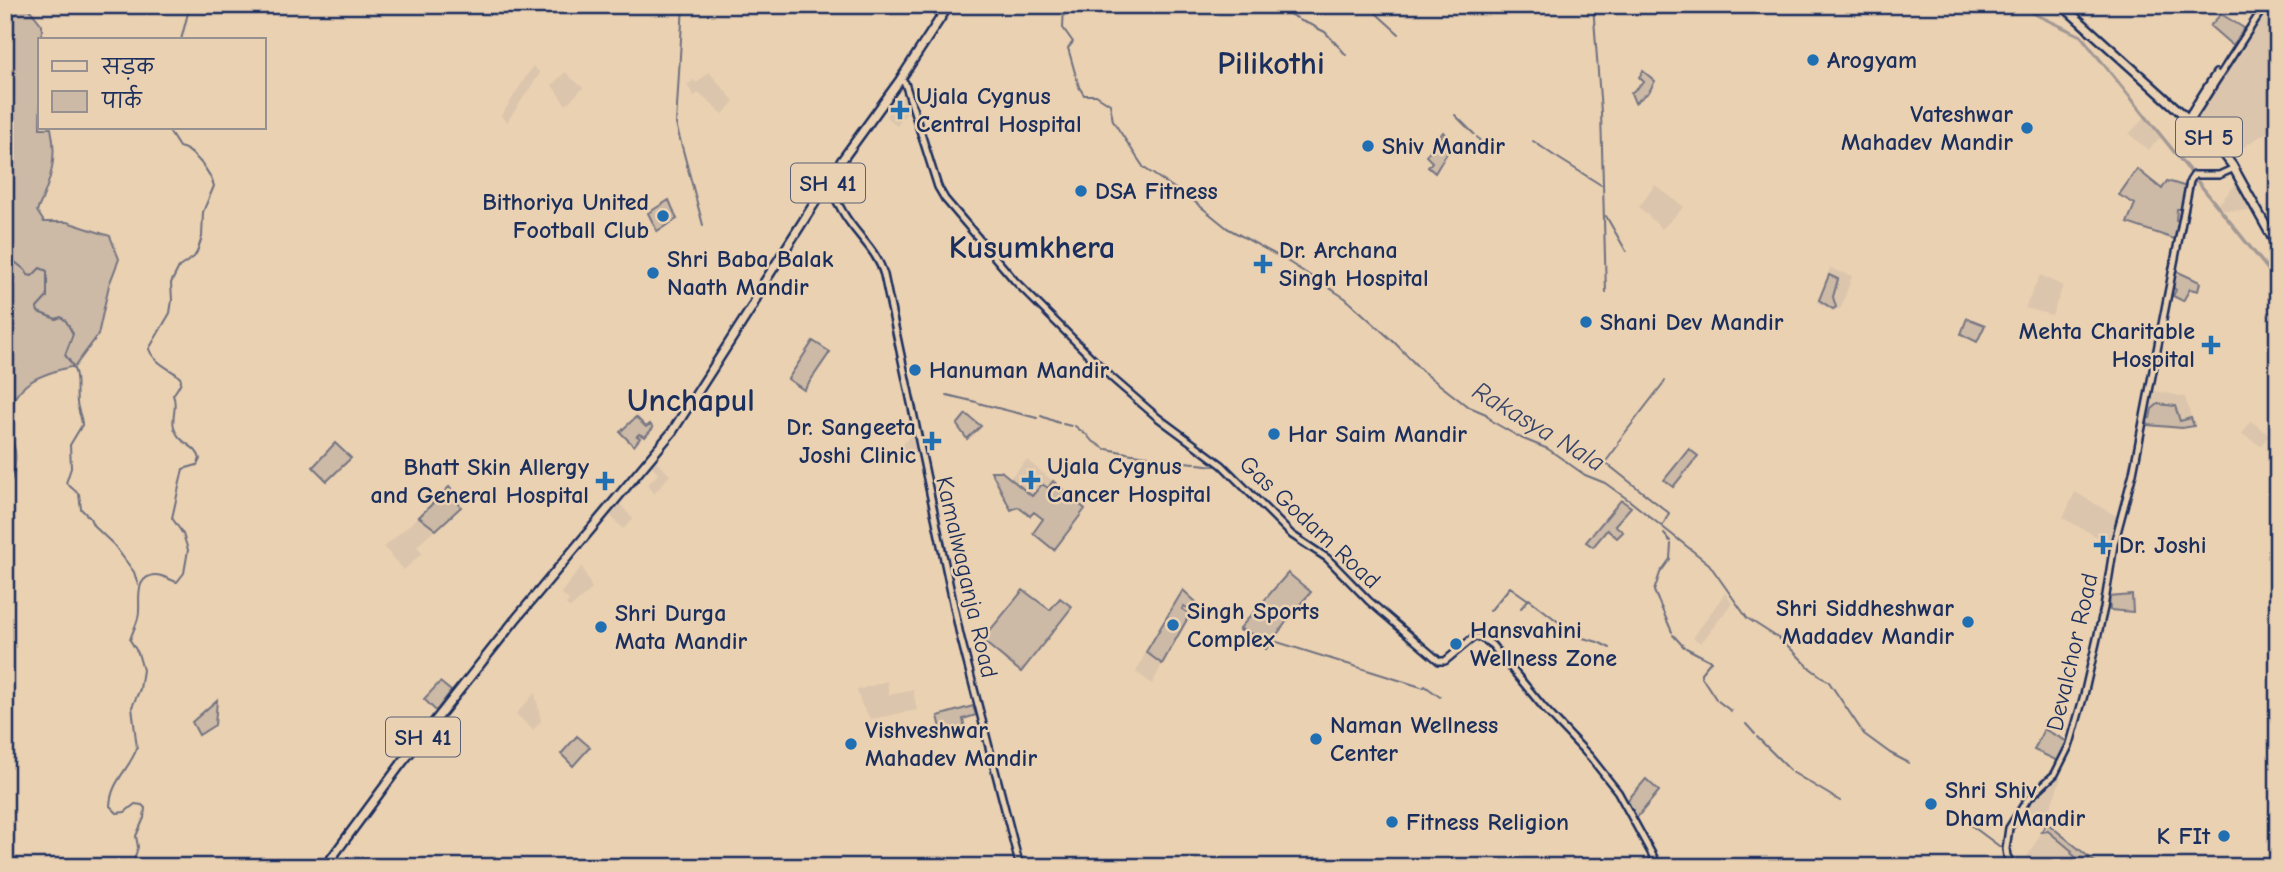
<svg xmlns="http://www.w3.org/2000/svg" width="2283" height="872" viewBox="0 0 2283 872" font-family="'Comic Neue','Playpen Sans Deva',sans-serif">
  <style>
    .built { fill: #dbc5ac }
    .green { fill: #ccb9a6; stroke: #747482; stroke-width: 2 }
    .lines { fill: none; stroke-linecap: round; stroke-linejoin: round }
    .stream { stroke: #6d6f7f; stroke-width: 2 }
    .canal { stroke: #a39995; stroke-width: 3.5 }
    .secondary-casing { stroke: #1b2f5e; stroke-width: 10 }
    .primary-casing { stroke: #1b2f5e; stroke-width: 12 }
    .secondary { stroke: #ead1b2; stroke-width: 5 }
    .primary { stroke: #ead1b2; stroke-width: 7 }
    .poi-dot { fill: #1f6fb2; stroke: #ead1b2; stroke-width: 2.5 }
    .labels { text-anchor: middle; stroke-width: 5; stroke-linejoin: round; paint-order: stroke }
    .shield { fill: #ead1b2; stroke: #596077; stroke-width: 2 }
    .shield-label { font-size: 23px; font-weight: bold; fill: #1b2f5e }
    .poi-label { font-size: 24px; font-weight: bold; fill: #1b2f5e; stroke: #ead1b2; text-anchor: start }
    .street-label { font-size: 24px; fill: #1b2f5e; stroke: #ead1b2 }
    .water-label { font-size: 26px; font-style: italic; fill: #364469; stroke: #ead1b2 }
    .district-label { font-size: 32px; font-weight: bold; fill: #1b2f5e; stroke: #ead1b2 }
  </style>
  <rect width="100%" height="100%" fill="#ead1b2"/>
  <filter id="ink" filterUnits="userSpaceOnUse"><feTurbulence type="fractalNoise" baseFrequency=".0143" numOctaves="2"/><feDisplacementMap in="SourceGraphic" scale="14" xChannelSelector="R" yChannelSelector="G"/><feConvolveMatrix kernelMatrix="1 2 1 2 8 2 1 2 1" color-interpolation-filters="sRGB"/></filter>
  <g filter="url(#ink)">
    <!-- built -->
    <path class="built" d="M2267,5H2278V125L2231,155L2194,120Z
      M533,66L540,73L507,122L501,116Z
      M565,72L583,88L566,105L552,85Z
      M709,72L734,101L723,114L698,93L694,96L687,85L694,80L697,83Z
      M905,94L910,108L897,126L886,116L899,98L901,99Z
      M2145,117L2161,137L2148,150L2129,134Z
      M2236,184L2252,211L2224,210L2219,204Z
      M1655,185L1684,207L1662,229L1639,207Z
      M1830,268L1852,276L1841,308L1833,311L1817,302Z
      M2040,275L2063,286L2052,315L2025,308Z
      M2151,390L2185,397L2194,426L2182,428L2144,425Z
      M2251,421L2269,435L2261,446L2242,434Z
      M912,432L917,445L904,466L895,456Z
      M654,459L670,475L654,494L647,485L658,474L650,463Z
      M1027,460L1053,481L1048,488L1032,497L1010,478Z
      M449,487L460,500L458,503L461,507L417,546L422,553L404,570L384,547L421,515Z
      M2075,492L2118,517L2112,545L2063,518Z
      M618,502L633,519L623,529L607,512Z
      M582,566L592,589L570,608L566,604L569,600L561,593Z
      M1725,593L1732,603L1701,643L1693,638Z
      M1146,652L1162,664L1152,684L1136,672Z
      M887,681L889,695L913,690L917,710L871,719L862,706L857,690Z
      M535,693L541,721L533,730L516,714Z
      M2056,775L2061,778L2046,820L2022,809Z
      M2047,823L2065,837L2101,867H2021Z"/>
    <!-- green -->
    <path class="green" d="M5,5H26L42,25L40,128H51C58,159 50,183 37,211L44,222H67L110,236L119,259L109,285L98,335L75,366C38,374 5,386 9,430C9,437 14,444 15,451C17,466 12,481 5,493Z
      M2221,14L2244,28L2233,46L2210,26Z
      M1643,71L1655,81L1649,92L1635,103L1631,93L1644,82L1639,77Z
      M1443,132L1445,134L1441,140L1450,148L1435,173L1428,167L1432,162L1426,156Z
      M2137,169L2162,189L2167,181L2187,187L2182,209H2177L2176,220L2180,221L2177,240L2127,223L2135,204L2119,195Z
      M669,200L677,219L657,231L648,213Z
      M2176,271L2200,282L2198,291L2190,289L2183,301L2173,296L2176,290L2173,287Z
      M1829,275L1838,279L1833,297L1836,307L1833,309L1819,300Z
      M1967,318L1985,325L1977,342L1961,334Z
      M813,341L830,352L804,390L788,379Z
      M2158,404L2175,406L2180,421L2191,418L2194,426L2182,428L2148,425L2146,418H2150L2152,409Z
      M966,414L981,426L967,439L957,425Z
      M636,417L646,427L650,424L653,428L645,437L639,434L637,436L640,438L634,446L620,432Z
      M335,443L351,458L327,481L313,467Z
      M1689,449L1698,456L1673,487L1664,480Z
      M991,471H1001L1032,496L1042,484L1048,488L1053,481L1085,509L1054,550L1033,533L1043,519L1034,512L1030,516L1018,507L1011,510Z
      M449,487L460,500L458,503L461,507L436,530L419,517Z
      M1621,500L1631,507L1615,525L1623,532L1617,538L1607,530L1593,547L1586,542Z
      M1288,573L1311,592L1296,609L1266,649L1240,628Z
      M1023,590L1050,610L1060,598L1072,607L1021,672L982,640Z
      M1183,590L1196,602L1192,611L1184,606L1182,609L1190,614L1162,664L1146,652Z
      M2132,595L2133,612L2110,610L2109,597Z
      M440,682L451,691L436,711L424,699Z
      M217,700L215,725L199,735L192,722Z
      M973,706L976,715L963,719L965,729L942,732L938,716Z
      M2044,729L2068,742L2060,762L2034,750Z
      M577,736L590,747L573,766L561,754Z
      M1646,779L1659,791L1635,820L1626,802Z
      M2047,823L2101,867H2074L2080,861L2071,853L2072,851L2048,831L2041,832Z"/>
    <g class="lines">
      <!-- stream -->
      <path class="stream" d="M683,5L676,124L703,225
        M1064,5L1063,28L1073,42L1068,48L1079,87L1084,95H1096L1110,104L1113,121L1144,168L1195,202L1227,228L1287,261L1345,298L1395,343L1422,371L1467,406L1486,414L1493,422L1521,438L1548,449L1585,475L1605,483L1630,501L1709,564L1747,618L1783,641L1811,669L1829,682L1864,734L1890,753L1909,763
        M1276,5L1280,9
        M1367,5L1399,34
        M1593,5L1601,112L1606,293
        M1282,10L1297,18
        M1299,20L1314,26
        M1315,27L1325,32L1339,47
        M181,40L190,5
        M1340,48L1346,55
        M1455,115L1474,134
        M1477,137L1489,154
        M1533,141L1556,157
        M1558,158L1601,185
        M1606,216L1626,251
        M5,254L25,270L28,275L32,276L40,268L47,271V297L37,308L38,312L56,319L61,317L66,321L73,334L65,355C81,374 75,382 77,403C78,411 82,418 82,425L70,445L71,468L66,483L79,494L81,509L90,518L93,525L114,545L134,572L138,585
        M947,395L976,402
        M978,403L1037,418
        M1041,416L1059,423
        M1063,424L1071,426
        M1075,426L1085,434
        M1087,435L1091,440L1105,449
        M1618,442L1665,381
        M1107,449L1132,454
        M1133,454L1148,456
        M1150,457L1181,461
        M1607,460L1619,444
        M1184,462L1195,463
        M1606,463L1669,513L1663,525
        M1198,464L1215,466
        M1664,534L1670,541
        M1671,544L1670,559L1660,573L1654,591L1672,632
        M1521,608L1529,599L1565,627
        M1490,611L1510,587L1527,599
        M1568,628L1581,637
        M1239,630L1421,687
        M1673,635L1684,647
        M1583,638L1598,642
        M1600,643L1610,648
        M1686,648L1711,661L1701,673V676L1716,699
        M1423,688L1425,686L1440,697
        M1718,701L1731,711
        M1746,724L1755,734
        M1757,737L1790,770
        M1792,772L1840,801
        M1964,820L2003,849V857L2008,863
        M132,867L138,847L136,836L144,818L145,808L142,805L135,804L125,812L117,813L110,806C111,781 129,770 137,748L132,707L140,689L143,670L138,653L130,640C132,633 136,626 138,618C142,606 133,582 150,576C159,572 169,580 177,582L184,573L188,550L183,534L172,518L183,469L197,465L200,459C197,446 183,445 177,434C168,421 179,408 173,395C176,390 181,385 181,380C180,372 155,366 149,349L170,313L172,300L171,283L179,267L194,257L197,252L202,237L203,212L214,186C210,172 193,149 179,147L167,128"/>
      <!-- canal -->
      <path class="canal" d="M2016,5L2081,36L2192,174
        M2198,182L2278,282"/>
      <defs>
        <path id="secondary" d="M900,80L905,83L938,187L945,199L1015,281L1112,378L1157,417L1222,465L1292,535L1327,558L1369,601L1439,661H1445L1474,637L1482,638L1492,645L1544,708L1591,758L1618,792L1659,867
          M2186,120L2216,73
          M2189,123L2265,5
          M826,186C834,194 838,204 844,214C857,236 877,250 884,275L960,635L1020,867
          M2013,867L2007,856L2006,849L2009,828L2027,800L2055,774L2070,744L2084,695L2104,608L2114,544L2133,473L2190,181L2194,175H2219L2230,170"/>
        <path id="primary" d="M2062,5L2217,145L2232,165L2278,248
          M325,867L401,764L515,620L672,432L752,307L762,286L842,160L900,80L949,5"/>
      </defs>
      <!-- secondary casing -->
      <use href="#secondary" class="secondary-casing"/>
      <!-- primary casing -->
      <use href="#primary" class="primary-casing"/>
      <!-- secondary -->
      <use href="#secondary" class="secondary"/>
      <!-- primary -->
      <use href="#primary" class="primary"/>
    </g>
  </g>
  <!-- markers -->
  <g class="poi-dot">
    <circle cx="1813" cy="60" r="7"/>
    <path d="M896.5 99.5h7v7h7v7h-7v7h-7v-7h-7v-7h7z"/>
    <circle cx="2027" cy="128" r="7"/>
    <circle cx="1368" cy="146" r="7"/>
    <circle cx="1081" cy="191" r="7"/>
    <circle cx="663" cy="216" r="7"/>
    <path d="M1259.5 253.5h7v7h7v7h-7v7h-7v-7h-7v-7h7z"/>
    <circle cx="653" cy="273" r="7"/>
    <circle cx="1586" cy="322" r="7"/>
    <path d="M2207.5 334.5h7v7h7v7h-7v7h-7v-7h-7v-7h7z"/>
    <circle cx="915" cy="370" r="7"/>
    <circle cx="1274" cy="434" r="7"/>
    <path d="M928.5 430.5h7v7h7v7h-7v7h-7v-7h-7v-7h7z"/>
    <path d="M1027.5 469.5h7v7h7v7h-7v7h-7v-7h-7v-7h7z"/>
    <path d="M601.5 470.5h7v7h7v7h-7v7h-7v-7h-7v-7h7z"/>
    <path d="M2099.5 534.5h7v7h7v7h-7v7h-7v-7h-7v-7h7z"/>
    <circle cx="1968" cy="622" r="7"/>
    <circle cx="1173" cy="625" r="7"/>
    <circle cx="601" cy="627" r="7"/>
    <circle cx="1456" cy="644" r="7"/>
    <circle cx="1316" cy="739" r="7"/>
    <circle cx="851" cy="744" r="7"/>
    <circle cx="1931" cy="804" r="7"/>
    <circle cx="1392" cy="822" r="7"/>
    <circle cx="2224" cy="836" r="7"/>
  </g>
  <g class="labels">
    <!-- shield labels -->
    <g class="shield">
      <rect x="2176" y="117.5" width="66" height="39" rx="5"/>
      <rect x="791" y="163.5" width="74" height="39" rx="5"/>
      <rect x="386" y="717.5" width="74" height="39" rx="5"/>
    </g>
    <g class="shield-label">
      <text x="2209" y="145">SH 5</text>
      <text x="828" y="191">SH 41</text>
      <text x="423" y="745">SH 41</text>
    </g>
    <!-- poi labels -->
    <g class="poi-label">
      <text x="1827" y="68">Arogyam</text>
      <text x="916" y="104">Ujala Cygnus<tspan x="916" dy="28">Central Hospital</tspan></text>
      <text x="2013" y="122" text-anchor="end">Vateshwar<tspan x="2013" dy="28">Mahadev Mandir</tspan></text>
      <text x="1382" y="154">Shiv Mandir</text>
      <text x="1095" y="199">DSA Fitness</text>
      <text x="649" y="210" text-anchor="end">Bithoriya United<tspan x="649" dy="28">Football Club</tspan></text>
      <text x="1279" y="258">Dr. Archana<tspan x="1279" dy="28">Singh Hospital</tspan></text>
      <text x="667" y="267">Shri Baba Balak<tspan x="667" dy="28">Naath Mandir</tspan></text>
      <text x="1600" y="330">Shani Dev Mandir</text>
      <text x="2195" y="339" text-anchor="end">Mehta Charitable<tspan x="2195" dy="28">Hospital</tspan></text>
      <text x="929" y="378">Hanuman Mandir</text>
      <text x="916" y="435" text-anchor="end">Dr. Sangeeta<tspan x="916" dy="28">Joshi Clinic</tspan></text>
      <text x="1288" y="442">Har Saim Mandir</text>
      <text x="1047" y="474">Ujala Cygnus<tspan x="1047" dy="28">Cancer Hospital</tspan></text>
      <text x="589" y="475" text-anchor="end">Bhatt Skin Allergy<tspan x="589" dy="28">and General Hospital</tspan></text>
      <text x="2119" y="553">Dr. Joshi</text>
      <text x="1954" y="616" text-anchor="end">Shri Siddheshwar<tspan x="1954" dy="28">Madadev Mandir</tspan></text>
      <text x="1187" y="619">Singh Sports<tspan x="1187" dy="28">Complex</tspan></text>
      <text x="615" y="621">Shri Durga<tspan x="615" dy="28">Mata Mandir</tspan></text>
      <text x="1470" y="638">Hansvahini<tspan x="1470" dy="28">Wellness Zone</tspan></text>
      <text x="1330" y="733">Naman Wellness<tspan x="1330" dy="28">Center</tspan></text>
      <text x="865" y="738">Vishveshwar<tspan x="865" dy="28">Mahadev Mandir</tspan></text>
      <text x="1945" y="798">Shri Shiv<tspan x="1945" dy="28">Dham Mandir</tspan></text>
      <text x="1406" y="830">Fitness Religion</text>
      <text x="2210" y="844" text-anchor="end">K FIt</text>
    </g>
    <!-- street labels -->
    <g class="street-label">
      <text transform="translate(1310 522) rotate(43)" y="8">Gas Godam Road</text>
      <text transform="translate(967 577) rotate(77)" y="8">Kamalwaganja Road</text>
      <text transform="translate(2072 652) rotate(-77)" y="8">Devalchor Road</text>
    </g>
    <!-- water labels -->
    <g class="water-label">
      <text transform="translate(1539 426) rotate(31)" y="9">Rakasya Nala</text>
    </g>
    <!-- district labels -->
    <g class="district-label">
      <text x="1271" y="74">Pilikothi</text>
      <text x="1032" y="258">Kusumkhera</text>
      <text x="691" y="411">Unchapul</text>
    </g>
  </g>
  <!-- margin -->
  <rect width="2283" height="872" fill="none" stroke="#ead1b2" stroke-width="28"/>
  <rect x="14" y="14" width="2255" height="844" fill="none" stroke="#1b2f5e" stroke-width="2.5" filter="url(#ink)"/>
  <!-- legend -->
  <rect x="38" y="38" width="228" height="91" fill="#ead1b2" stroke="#979090" stroke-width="2"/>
  <rect x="52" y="61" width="35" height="10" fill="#ead1b2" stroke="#979090" stroke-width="2"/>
  <text x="102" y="74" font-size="21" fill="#1b2f5e">सड़क</text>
  <rect x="52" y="91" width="35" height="21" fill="#ccb9a6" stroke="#979090" stroke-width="2"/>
  <text x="102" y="108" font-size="21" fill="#1b2f5e">पार्क</text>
</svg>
